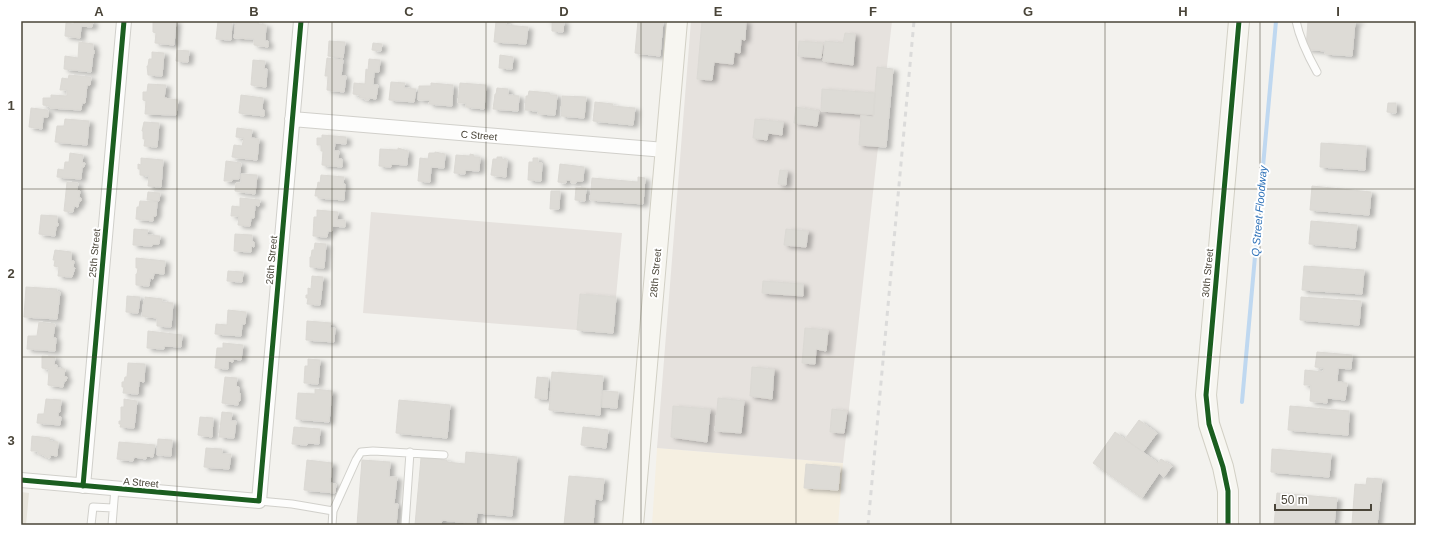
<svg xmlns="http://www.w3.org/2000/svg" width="1437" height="546" viewBox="0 0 1437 546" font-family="Arial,sans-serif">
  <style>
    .residential { fill: #e7e4db }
    .commercial { fill: #f5efe1 }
    .industrial { fill: #e6e2de }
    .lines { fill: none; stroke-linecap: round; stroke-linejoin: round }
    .stream { stroke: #bfd8f0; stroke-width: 4 }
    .building { fill: #dddbd6; stroke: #dbd9d4; filter: url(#shadow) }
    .lane-casing { stroke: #d1d0cb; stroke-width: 9 }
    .street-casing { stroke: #d1d0cb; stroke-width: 16 }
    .secondary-casing { stroke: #d2d0c5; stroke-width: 22 }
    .lane { stroke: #fdfdfc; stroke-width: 7 }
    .street { stroke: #fdfdfc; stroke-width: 14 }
    .secondary { stroke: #f7f6f1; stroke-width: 20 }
    .rail { stroke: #dbdbda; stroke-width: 3; stroke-dasharray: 5 5; stroke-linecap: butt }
    .cycleway-casing { stroke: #fff; stroke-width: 8 }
    .cycleway { stroke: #1b5e20; stroke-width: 5 }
    .grid { fill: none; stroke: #4a4539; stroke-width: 1; stroke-opacity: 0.55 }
    .labels { text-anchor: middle; stroke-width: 4; stroke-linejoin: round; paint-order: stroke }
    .street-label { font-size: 10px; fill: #4a4539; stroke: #fff }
    .water-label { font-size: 11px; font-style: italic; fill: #3073b9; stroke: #fff }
    .neatline { fill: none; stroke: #4a4539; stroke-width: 1.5 }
    .grid-label { font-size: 13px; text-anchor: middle; font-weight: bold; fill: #4a4539 }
  </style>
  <defs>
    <filter id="shadow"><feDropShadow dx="4.5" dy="2.5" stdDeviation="2" flood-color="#0004"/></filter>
  </defs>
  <rect width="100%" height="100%" fill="#f3f2ee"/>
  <!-- residential -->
  <path class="residential" d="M21,492L29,493L26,525H21Z"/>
  <!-- commercial -->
  <path class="commercial" d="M657,448L843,463L838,525H652Z"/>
  <!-- industrial -->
  <path class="industrial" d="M691,21H892L843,463L657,448Z
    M371,212L622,233L616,297L580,294L577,330L363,313Z"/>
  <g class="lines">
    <!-- stream -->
    <path class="stream" d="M1242,402L1276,21"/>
  </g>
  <!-- building -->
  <path class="building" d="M74,21H93L92,27L81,26L80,38L65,36L66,23L74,24Z
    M153,21H176L174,45L155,43L156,33L153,32Z
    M218,21L232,22L231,40L216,39Z
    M236,21L259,22L258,24L266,25L265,41H268V47L254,45V39L234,38Z
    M496,21H506V25L528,27L526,44L494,42Z
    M546,21H564L563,32L552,31V22Z
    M638,21H663L660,56L635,53Z
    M702,21H746L745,40L741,39L740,53L734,52L733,64L714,62L712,80L697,79Z
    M1308,21H1359V22H1355L1352,56L1325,54V51L1306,49Z
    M845,33L855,34L853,65L823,61L825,41L843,43Z
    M329,41L345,42L343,58L328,56Z
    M799,41L823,43L821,58L798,56Z
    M79,42L93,44V50H94V54H93L91,72L64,69L65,56L78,58Z
    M373,43L382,44L381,51L372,50Z
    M177,50L189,51L188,62L176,61Z
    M152,52L164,53L162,76L148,75L147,66H148L149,59H152Z
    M500,55L513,57L512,69L499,68Z
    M327,58L343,60L341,76H346L344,92L327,90L328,76H325Z
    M369,59L380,60L379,72H374L373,85H378L376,99L369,98V100H365L366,98H359L360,95L353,94L354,83L365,84L366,69L368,70Z
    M253,60L265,61L264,69H267L266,87L251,85Z
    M877,67L893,69L886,147L859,145L861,115L873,117Z
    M69,75L91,77L90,85H87L85,103H82L81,110L50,108V106L43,105V98H51V95L67,96V90H60L62,78L68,79Z
    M391,82L405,83L404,88L416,89L414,102L389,100Z
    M431,83L453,85L452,106L429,104L430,100H418L419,86H431Z
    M460,83L486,85L484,109L466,107V103H458Z
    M148,84L166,85L164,98L178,100L176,115L145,114L146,101L143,100V92H147Z
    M497,88L508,89V95L519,96L518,111L493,109L495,94H496Z
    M822,89L875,93L874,115L821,111Z
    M529,91L550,93V95H557L555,115L538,114V111L525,110L526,96H528Z
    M241,95L263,98L262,110H264V116L239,113Z
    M562,96L586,97L584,118L561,116Z
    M595,102L613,104L612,106L635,108L633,125L593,121Z
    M1388,103H1396V113L1387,112Z
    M796,107L819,111L817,126L794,123Z
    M31,108L48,110V117H43L42,129L29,127Z
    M65,119L89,121L87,145L55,142L57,126H64Z
    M755,119L783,122L782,135L768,133L767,140L753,138Z
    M144,122L159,123L157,147L144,146L145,139H143V131H142Z
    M237,128L252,130L251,138L259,139L257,160L232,157L234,145L242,146L244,138L236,137Z
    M322,135L346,137V144L335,143L334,151H339L338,159H342V167L322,165L323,151H321V145H317V138H322Z
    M1321,143L1366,146L1365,170L1320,167Z
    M398,148L408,151L407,165L391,164V167L379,166L380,149L398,150Z
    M435,152L445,154L444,168L431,167L430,182L418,181L420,158L428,159L429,153H435Z
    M70,153L83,155L82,163H85L84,167H82L81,179L57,177L58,169L64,170L65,162H69Z
    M470,154L474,155V157H480L479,171L465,170V174L454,173L456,155L470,156Z
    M497,157H502V159L507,160L506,177L491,175L493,159H497Z
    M141,158L163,160L161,187L148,186L149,176L140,175V169H138V164L141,165Z
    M533,158H538V163H542L541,181L528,180L529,162H533Z
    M226,161L241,163L239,179H232V181H224Z
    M560,164L584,167L583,181H576V183H571V180H566V183L558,182Z
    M780,170L787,171L786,185L778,184Z
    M241,174L257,175L255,194L235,191L236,183H241Z
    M321,175L344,177L343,184H345L344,200L318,198V196H315L316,189H317L318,182L320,183Z
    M638,177L645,178L643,204L590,200L592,178L638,182Z
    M67,182L78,183L77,190L80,191L79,198H81V201H79L78,207L74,206L73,212L64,211Z
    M1312,186L1371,192L1369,215L1310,210Z
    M576,187L586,188L585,201L575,200Z
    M551,191H560L559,209H550Z
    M148,192L160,193L159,201L147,200Z
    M240,198L260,200L259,206L255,205L254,218H251L250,226L238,225L239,216H231L232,206L240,207Z
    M140,201L157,202L156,216H153V221L136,219L137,207H139Z
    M317,210L338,212L337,220H345V227L332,226V231H328L327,237L313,236L314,217H317Z
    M41,215L57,216V222L58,223V226H56L55,236L39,234Z
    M1311,221L1357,225L1355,248L1309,244Z
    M134,229L148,230L147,235L160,236L159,244H152V246L133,245Z
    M786,229L808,231L806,247L784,245Z
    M235,234L252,235V241L254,242V247L251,246V252L234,251Z
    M315,243L326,244L324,268L310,267V257H311L312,250H314Z
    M55,250L71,252V261H74L73,268H75L72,277L58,276L59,267L54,266L55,260H53Z
    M136,258L165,261L164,274L154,273L153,279L150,278L149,286L136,285V274H137L138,268H136Z
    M1304,266L1364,270L1362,294L1302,290Z
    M228,271L243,272L242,282L227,281Z
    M312,276L323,277L320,305L307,304L308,298H306V295H308V288L311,289Z
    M763,281L803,284V296L762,293Z
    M26,287L57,289V292H60L57,319L24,317Z
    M580,294L616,297L613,333L577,330Z
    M127,296L140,297L138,313L126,312Z
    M145,297L162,299V302L173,303L171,327L157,326V318L142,316L144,300H145Z
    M1301,297L1361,301L1359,325L1300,320Z
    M228,310L246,312L245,324H242L241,336L215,334L216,324L227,325Z
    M307,321L331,323L330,328H335L334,342L306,340Z
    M39,322L55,324L53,338H56L55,351L27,349L28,336H37Z
    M805,328L828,330L826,351L816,349L815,364L802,363Z
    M148,331L182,335L181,347L164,346V349L147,348Z
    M223,343L243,345L241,360L233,359V362L228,361V369L215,368L217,348H223Z
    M1317,352L1352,355L1351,369L1338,368L1337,382L1347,383L1345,400L1327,398V403L1310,401L1311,385H1304L1305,370L1323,372L1324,368L1315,367Z
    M42,356L55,357L54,365H57V368L65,369L64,376L67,377L66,381H64L63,387L48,385L49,369L42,368Z
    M308,359L320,360L318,384L304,383L305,366H308Z
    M128,363L145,364L144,382L139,381L138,394L123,393L124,387H122V382H124L125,377H127Z
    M752,367L774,369L772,399L750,396Z
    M552,372L603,376L600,415L549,410Z
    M225,377L237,378L236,386L239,387V393H240V401H238V405L222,403Z
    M537,377L548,378L547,399L535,398Z
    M315,389L332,391L329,422L296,419L298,393L315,394Z
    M603,391L618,392L617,408L602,407Z
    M718,398L744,401L741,433L715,431Z
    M46,399L61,400L60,412H58V417H61L60,425L37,423L38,414H44Z
    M124,399L137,401L134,428L120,427L121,424H119V421H121V407H124Z
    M399,400L450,405L447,438L396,433Z
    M673,406L710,409L707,442L671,437Z
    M1290,406L1349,411L1348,435L1288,430Z
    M832,409L847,411L844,433L830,432Z
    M222,412L232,413L231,421H236L234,438L219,437Z
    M200,417L213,418L212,437L198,435Z
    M1139,420L1157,433L1143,452L1125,439Z
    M294,427L320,429L319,444L308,443L307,445L292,444Z
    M583,427L608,430L606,448L581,445Z
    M1115,432L1158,463L1161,459L1172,466L1164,477L1159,473L1142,498L1093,463Z
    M32,436L50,438L49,441L58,442L57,456L50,455V458L45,457V455L38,454V451H31Z
    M158,439L172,440L171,456L157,455Z
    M119,442L155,445L153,457L146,456V459L134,457L133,461L117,459Z
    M206,448L222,449V454H231L229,469L204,467Z
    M1272,449L1331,454L1329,477L1271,472Z
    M466,452L517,457L512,516L477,513L476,524L442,520L441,525H415L421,458L447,460V462L465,464Z
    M307,460L332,463L330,483L336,484L335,493L304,490Z
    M362,460L390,462L389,477H397L394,504H398L396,525H357Z
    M806,464L840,467L838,490L804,488Z
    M569,476L604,479L602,500L595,499L593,525H564Z
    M1367,478L1382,479L1377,525L1352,524L1355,484L1366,485Z
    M1277,493L1337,498L1334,525H1274Z"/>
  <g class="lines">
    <defs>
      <path id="lane" d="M1296,21C1300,40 1308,56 1317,72
        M259,501L292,504L333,511
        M91,525L93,507L113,508
        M112,525L115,488
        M332,525L333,511L356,460L361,452L373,451L444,455
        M405,525L410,452"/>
      <path id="street" d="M292,119L665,150
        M21,480L259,501L301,21
        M83,486L124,21"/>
      <path id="secondary" d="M633,525L677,21
        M1228,525V491L1223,467L1209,424L1206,395L1239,21"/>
    </defs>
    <!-- lane casing -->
    <use href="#lane" class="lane-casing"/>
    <!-- street casing -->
    <use href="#street" class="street-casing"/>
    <!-- secondary casing -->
    <use href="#secondary" class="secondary-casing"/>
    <!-- lane -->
    <use href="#lane" class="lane"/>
    <!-- street -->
    <use href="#street" class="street"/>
    <!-- secondary -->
    <use href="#secondary" class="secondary"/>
    <!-- rail -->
    <path class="rail" d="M868,525L914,21"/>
    <defs>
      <path id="cycleway" d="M21,480L259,501L301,21
        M83,486L124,21
        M1228,525V491L1223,467L1209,424L1206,395L1239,21"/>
    </defs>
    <!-- cycleway casing -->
    <use href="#cycleway" class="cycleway-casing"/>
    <!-- cycleway -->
    <use href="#cycleway" class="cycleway"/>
  </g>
  <!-- grid -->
  <path class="grid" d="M177,21V525M332,21V525M486,21V525M641,21V525M796,21V525M951,21V525M1105,21V525M1260,21V525M21,189H1416M21,357H1416"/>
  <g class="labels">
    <!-- street labels -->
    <g class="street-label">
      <text transform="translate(479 135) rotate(5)" y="4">C Street</text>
      <text transform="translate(94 253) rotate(-85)" y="4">25th Street</text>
      <text transform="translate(271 260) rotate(-85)" y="4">26th Street</text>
      <text transform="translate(655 273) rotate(-85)" y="4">28th Street</text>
      <text transform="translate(1207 273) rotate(-85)" y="4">30th Street</text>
      <text transform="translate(141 482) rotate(5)" y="4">A Street</text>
    </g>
    <!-- water labels -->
    <g class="water-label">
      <text transform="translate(1259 211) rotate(-85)" y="4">Q Street Floodway</text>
    </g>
  </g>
  <!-- border -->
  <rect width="1437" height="546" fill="none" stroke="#ffffff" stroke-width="44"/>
  <!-- scale -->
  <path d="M1275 504v6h96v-6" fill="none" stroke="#4a4539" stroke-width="2"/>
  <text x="1281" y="504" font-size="12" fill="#4a4539" stroke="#ffffff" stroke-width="3" paint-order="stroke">50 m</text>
  <rect x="22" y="22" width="1393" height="502" class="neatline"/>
  <g class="grid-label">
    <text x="99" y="16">A</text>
    <text x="254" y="16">B</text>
    <text x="409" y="16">C</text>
    <text x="564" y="16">D</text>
    <text x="718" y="16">E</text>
    <text x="873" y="16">F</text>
    <text x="1028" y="16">G</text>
    <text x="1183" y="16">H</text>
    <text x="1338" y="16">I</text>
    <text x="11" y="110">1</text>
    <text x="11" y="278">2</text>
    <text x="11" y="445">3</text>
  </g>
</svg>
